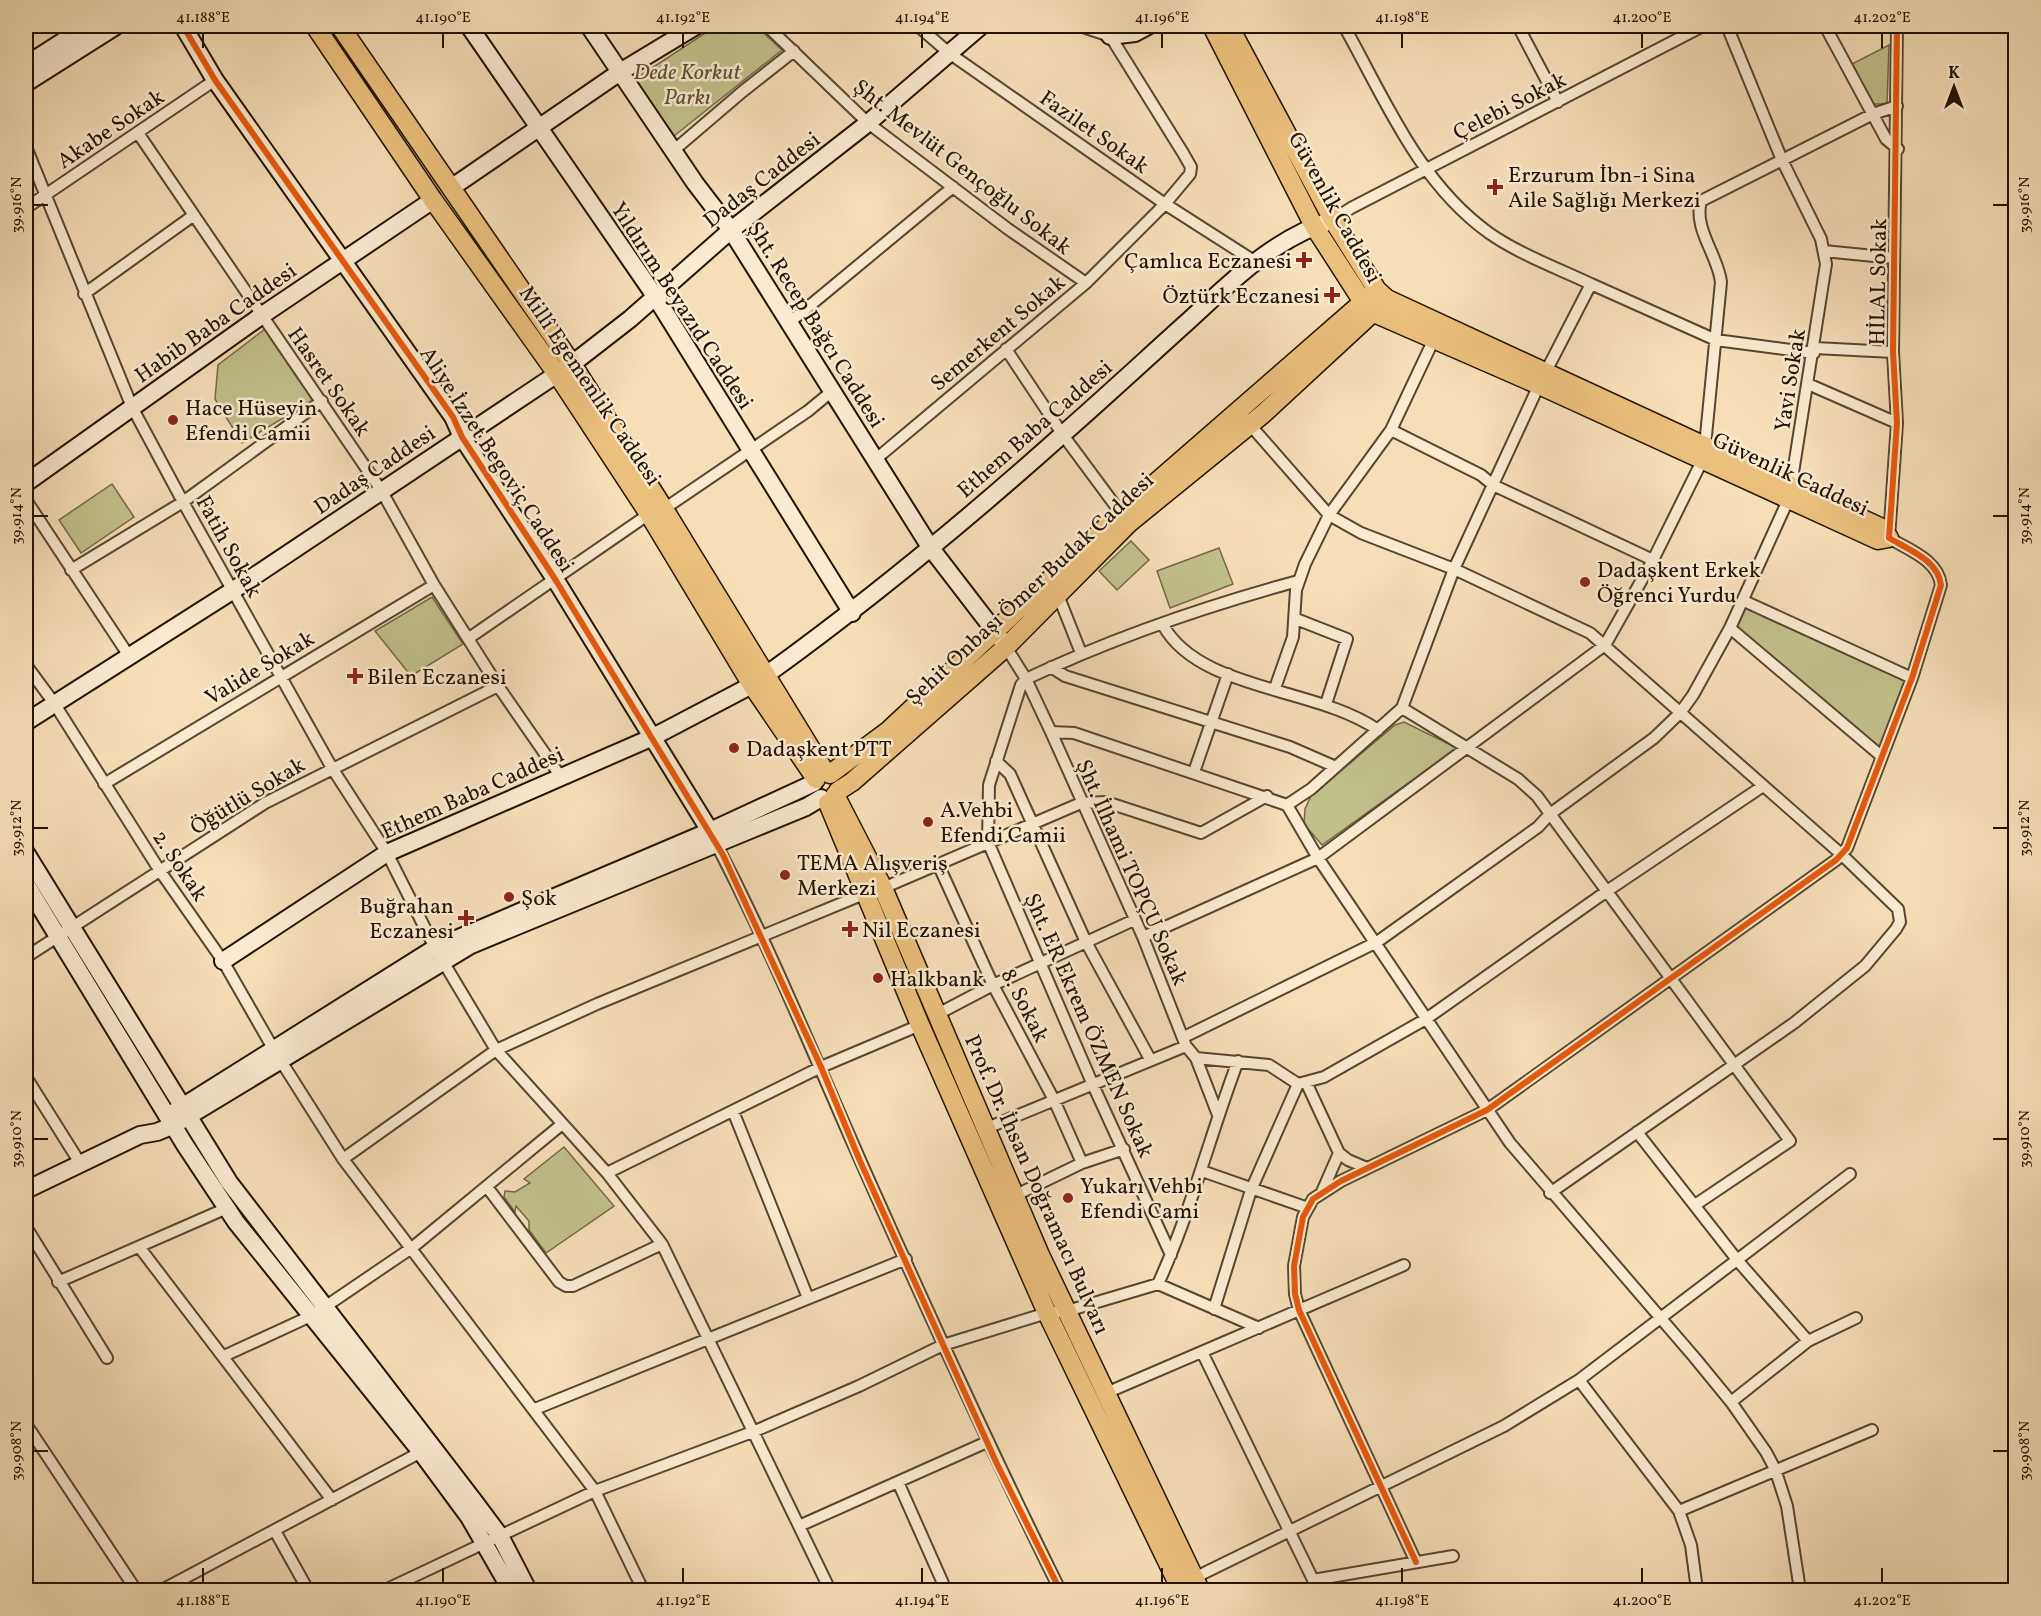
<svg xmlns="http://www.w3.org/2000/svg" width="2041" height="1616" viewBox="0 0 2041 1616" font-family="Vollkorn,serif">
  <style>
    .green { fill: #c1c08a; stroke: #716a46; stroke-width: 1.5 }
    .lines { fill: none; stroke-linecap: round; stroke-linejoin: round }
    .street-casing { stroke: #56462f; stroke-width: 14 }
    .secondary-casing { stroke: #211302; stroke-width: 20 }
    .primary-casing { stroke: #211302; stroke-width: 21 }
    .street { stroke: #f9ead0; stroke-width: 10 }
    .secondary { stroke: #f9ead0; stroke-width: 16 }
    .primary { stroke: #ebbf7c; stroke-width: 18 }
    .cycleway-casing { stroke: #f9ead0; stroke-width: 10 }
    .cycleway { stroke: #e8590c; stroke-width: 6 }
    .ticks { fill: none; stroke: #211302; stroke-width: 2 }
    .poi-dot { fill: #8f2418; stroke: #f9ead0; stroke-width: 2 }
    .labels { text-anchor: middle; stroke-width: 5; stroke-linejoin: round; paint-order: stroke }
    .park-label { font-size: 22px; font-style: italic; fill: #595032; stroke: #f9ead0 }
    .street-label { font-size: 22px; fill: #211302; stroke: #f9ead0 }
    .poi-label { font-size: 22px; fill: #211302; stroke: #f9ead0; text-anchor: start }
    .neatline { fill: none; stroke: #211302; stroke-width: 2 }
    .ticks-label { font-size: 15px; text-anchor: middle; fill: #211302 }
  </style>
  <rect width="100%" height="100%" fill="#f6deb7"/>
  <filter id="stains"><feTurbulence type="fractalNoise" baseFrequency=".00333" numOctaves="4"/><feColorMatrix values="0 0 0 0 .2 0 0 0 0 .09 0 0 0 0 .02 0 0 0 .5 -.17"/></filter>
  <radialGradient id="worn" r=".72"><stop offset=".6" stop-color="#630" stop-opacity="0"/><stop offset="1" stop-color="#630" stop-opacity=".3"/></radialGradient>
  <!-- green -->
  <path class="green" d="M716,26H756L782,50L674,136L635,79Z
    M1889,45L1887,104H1871L1850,65Z
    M265,329L313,400L242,443L215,399L218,365Z
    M112,484L134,517L81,553L59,520Z
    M1131,541L1149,560L1117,590L1099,571Z
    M1219,548L1233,584L1170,608L1157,571Z
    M432,597L463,644L411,676L375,631Z
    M1744,601L1912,678L1880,755L1730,628Z
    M1404,722L1457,748L1322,845L1304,824L1305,809L1311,796L1395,725Z
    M564,1147L614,1206L546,1253L529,1230V1221L516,1206L515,1212L504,1197L505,1191L515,1192L530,1183L524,1179Z"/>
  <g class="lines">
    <defs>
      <path id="street" d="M767,26L868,123L1008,229L1086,283
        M918,26L949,53L1165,204L1254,261
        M1080,26L1110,36
        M1518,26L1558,102
        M1825,26L1886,139L1898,149
        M138,133L381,490L434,585L498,686L561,777
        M26,147L132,407L183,502L332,768L387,853L435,948L496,1050L607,1173L662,1244L830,1590
        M673,151L742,92L794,51
        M26,208L215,80
        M1333,220L1351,208L1703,26
        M1824,251L1894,258
        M1591,284L1716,340L1814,353
        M84,294L194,215
        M790,322L953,187
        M1815,348L1893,352
        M1006,349L1063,435L1123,516
        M1808,384L1897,423
        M1237,410L1329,515L1361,533L1454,569L1590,633L1841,854L1898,909L1900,922L1896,929L1865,966L1794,1023L1550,1193
        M1391,430L1481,475L1493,485L1653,560
        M1705,446L1721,282C1718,255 1693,229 1701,201L1873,114L1897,106
        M876,459L1086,283L1165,204L1190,174L1191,167L1183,153L1104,26
        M26,500L129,656
        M664,509L808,411L831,392
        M71,570L183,502L322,401
        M1058,595L1081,653
        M1744,601L1912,678
        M1296,619L1347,639L1326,704
        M1163,625C1199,691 1317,687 1378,730
        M1730,628L1880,755
        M469,638L649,514
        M1006,647L1026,679L1051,732L1143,937L1186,1046L1196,1058L1218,1115
        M26,665L54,703L160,871L223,961L274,1050L343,1159L595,1491L643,1590
        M1051,667L1065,676L1290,747L1336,767
        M1275,688L1293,637L1296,590L1305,564L1329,515L1391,430L1434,339
        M1402,708L1518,779L1537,796L1790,1141L1695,1205
        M1051,732L1074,733L1287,805
        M996,761L1010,774L1086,942L1150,1059
        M1194,772L1228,674
        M104,784L434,585
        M1287,805L1311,789L1402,708L1454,569L1539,385L1591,284C1557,268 1519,254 1489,233C1418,182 1385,99 1344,26
        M1287,805L1318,858L1510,1143L1695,1358L1731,1402L1766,1452L1775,1469L1787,1506L1800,1590
        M714,840C769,944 813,1054 861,1162C925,1306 990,1449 1060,1590
        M938,864L993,985L1054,1100L1082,1163
        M883,888L1081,803L1106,802L1201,833L1267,796
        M1143,937L1318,858L1605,645L1653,560L1703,459
        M26,957L265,803L498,686
        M936,1015L993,985L1134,920
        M1184,1037L1377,942L1538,827L1550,814L1654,738L1680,713L1693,695L1730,628L1789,498L1826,264L1821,239L1782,160L1727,26
        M1196,1058L1269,1065L1298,1084L1324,1077L1426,1019L1607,891L1763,786
        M26,1077L80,1163
        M1306,1082L1339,1153
        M733,1111L808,1298
        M987,1128L1186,1046
        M1637,1132L1738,1261L1808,1341
        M343,1159L496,1050L597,1004L864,894
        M1202,1171L1308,1208
        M607,1173L821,1067L920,1025
        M487,1187L559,1282L566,1286H573L662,1244
        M1321,1194L1339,1153L1348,1160L1367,1168
        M1014,1196L1082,1163L1124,1149
        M26,1227L107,1358
        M140,1248L332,1500
        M1171,1255L1093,1085L988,842L989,785L1021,685L1026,679C1113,638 1206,606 1298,581
        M58,1282L227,1208
        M1158,1284L1259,1328
        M1214,1309L1251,1190L1298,1084
        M1202,1352L1318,1590
        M224,1356L313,1315L413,1247L561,1125
        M1579,1380L1679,1511L1691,1545L1697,1590
        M1106,1393L1404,1265
        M1731,1402L1808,1341L1856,1318
        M535,1409L906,1259
        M26,1424L136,1590
        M898,1482L946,1590
        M1679,1511L1872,1430
        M799,1526L987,1442
        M275,1531L308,1590
        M1416,1562L1299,1310L1295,1294L1294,1266L1303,1217L1313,1199L1341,1181L1487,1110L1836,860L1847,848L1912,678L1941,585C1938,560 1909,550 1889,538L1897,423L1893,352L1897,26
        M1194,1578L1504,1426L1579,1380L1850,1174
        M1313,1580L1453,1556
        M162,1590L421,1452
        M385,1590L595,1491L755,1431L859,1386L943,1345L1047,1313L1067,1311L1158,1284C1191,1212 1210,1135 1238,1061"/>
      <path id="secondary" d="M183,26L215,80L453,417L462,437L555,579L710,831
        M469,26L655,296L852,613
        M589,26L695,183L731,230L930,547L1003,642
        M1110,36L1135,33L1148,26
        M26,65L87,26
        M26,83L116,26
        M451,188L620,72L696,26
        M26,483L261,316L433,200
        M766,675C870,600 968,519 1063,434C1104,398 1144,361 1185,324C1229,284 1273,238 1333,220
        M26,722L232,591L572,364L630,319L731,230L868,123L981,26
        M26,853L229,1182L474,1501L500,1536L528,1590
        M26,884L185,1145L236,1222L421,1452L469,1517L511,1590
        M223,961L387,853L653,737L752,685
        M174,1112L435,948L710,831L814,783
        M26,1190L140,1135L157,1132L174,1125L471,945L806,807L821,798"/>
      <path id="primary" d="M315,26L433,200L557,374L649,514L752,685L816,779
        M340,26L572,364L664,509L822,767
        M1212,26L1314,226L1363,302L1374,313L1539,385L1878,540L1889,538L1882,528L1387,299L1377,290L1333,220L1229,26
        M830,774L888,731L1121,513L1371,295
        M838,791L852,782L1006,647L1129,523L1263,414L1381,305
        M835,795L883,888L1040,1255L1200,1590
        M828,803L920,1025L1047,1313L1181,1590"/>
    </defs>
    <!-- street casing -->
    <use href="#street" class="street-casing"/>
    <!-- secondary casing -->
    <use href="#secondary" class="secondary-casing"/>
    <!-- primary casing -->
    <use href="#primary" class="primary-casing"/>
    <!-- street -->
    <use href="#street" class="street"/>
    <!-- secondary -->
    <use href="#secondary" class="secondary"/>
    <!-- primary -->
    <use href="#primary" class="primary"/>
    <defs>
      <path id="cycleway" d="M183,26L215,80L453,417L462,437L555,579L723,855L821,1067L860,1161L997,1464L1060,1590
        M1416,1562L1299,1310L1295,1294L1294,1266L1303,1217L1313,1199L1341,1181L1487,1110L1836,860L1847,848L1912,678L1941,585C1938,560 1909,550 1889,538L1897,423L1893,352L1897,26"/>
    </defs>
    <!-- cycleway casing -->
    <use href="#cycleway" class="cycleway-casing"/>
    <!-- cycleway -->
    <use href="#cycleway" class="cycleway"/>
  </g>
  <!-- ticks -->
  <path class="ticks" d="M203,33V48M443,33V48M683,33V48M922,33V48M1162,33V48M1402,33V48M1642,33V48M1882,33V48M33,205H48M1993,205H2008M33,516H48M1993,516H2008M33,828H48M1993,828H2008M33,1139H48M1993,1139H2008M33,1451H48M1993,1451H2008M203,1568V1583M443,1568V1583M683,1568V1583M922,1568V1583M1162,1568V1583M1402,1568V1583M1642,1568V1583M1882,1568V1583"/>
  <!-- markers -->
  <g class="poi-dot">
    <path d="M1492 178h6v6h6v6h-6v6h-6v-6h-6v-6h6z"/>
    <path d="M1301 251h6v6h6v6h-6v6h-6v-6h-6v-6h6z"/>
    <path d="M1329 286h6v6h6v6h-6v6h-6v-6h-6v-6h6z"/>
    <circle cx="173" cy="420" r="6"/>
    <circle cx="1585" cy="582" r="6"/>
    <path d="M352 667h6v6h6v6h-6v6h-6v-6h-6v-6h6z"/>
    <circle cx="734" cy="748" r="6"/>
    <circle cx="928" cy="822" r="6"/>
    <circle cx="785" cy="875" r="6"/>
    <circle cx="509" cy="897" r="6"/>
    <path d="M463 909h6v6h6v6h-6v6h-6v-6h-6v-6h6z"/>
    <path d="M847 920h6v6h6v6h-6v6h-6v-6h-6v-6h6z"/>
    <circle cx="878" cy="978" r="6"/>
    <circle cx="1068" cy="1198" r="6"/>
  </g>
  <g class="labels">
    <!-- park labels -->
    <g class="park-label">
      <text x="687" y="79">Dede Korkut<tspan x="687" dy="25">Parkı</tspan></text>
    </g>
    <!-- street labels -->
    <g class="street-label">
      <text transform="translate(1509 105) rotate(-27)" y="8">Çelebi Sokak</text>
      <text transform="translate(110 128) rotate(-34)" y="8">Akabe Sokak</text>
      <text transform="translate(1095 131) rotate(35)" y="8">Fazilet Sokak</text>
      <text transform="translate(963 166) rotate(38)" y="8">Şht. Mevlüt Gençoğlu Sokak</text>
      <text transform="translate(761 179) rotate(-38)" y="8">Dadaş Caddesi</text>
      <text transform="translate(1336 207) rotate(61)" y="8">Güvenlik Caddesi</text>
      <text transform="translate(1877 282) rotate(-89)" y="8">HİLAL Sokak</text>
      <text transform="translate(683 305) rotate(57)" y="8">Yıldırım Beyazıd Caddesi</text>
      <text transform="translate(215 322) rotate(-35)" y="8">Habib Baba Caddesi</text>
      <text transform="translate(817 324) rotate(58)" y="8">Şht. Recep Bağcı Caddesi</text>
      <text transform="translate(997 332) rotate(-40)" y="8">Semerkent Sokak</text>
      <text transform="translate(1789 380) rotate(-81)" y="8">Yavi Sokak</text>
      <text transform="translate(330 381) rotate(55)" y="8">Hasret Sokak</text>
      <text transform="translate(591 385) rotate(56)" y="8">Millî Egemenlik Caddesi</text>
      <text transform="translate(1034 428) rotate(-41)" y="8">Ethem Baba Caddesi</text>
      <text transform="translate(498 459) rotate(57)" y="8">Aliye İzzet Begoviç Caddesi</text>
      <text transform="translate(374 469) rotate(-34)" y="8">Dadaş Caddesi</text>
      <text transform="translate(1791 473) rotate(25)" y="8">Güvenlik Caddesi</text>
      <text transform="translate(230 546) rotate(61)" y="8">Fatih Sokak</text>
      <text transform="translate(1029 588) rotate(-43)" y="8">Şehit Onbaşı Ömer Budak Caddesi</text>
      <text transform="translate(259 667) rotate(-31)" y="8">Valide Sokak</text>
      <text transform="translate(472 792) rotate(-24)" y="8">Ethem Baba Caddesi</text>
      <text transform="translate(247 795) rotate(-31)" y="8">Öğütlü Sokak</text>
      <text transform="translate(181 865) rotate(56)" y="8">2. Sokak</text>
      <text transform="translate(1133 872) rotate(66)" y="8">Şht. İlhami TOPÇU Sokak</text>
      <text transform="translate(1026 1005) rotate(63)" y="8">8. Sokak</text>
      <text transform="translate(1090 1025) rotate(66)" y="8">Şht. ER Ekrem ÖZMEN Sokak</text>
      <text transform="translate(1038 1184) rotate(66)" y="8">Prof. Dr. İhsan Doğramacı Bulvarı</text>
    </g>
    <!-- poi labels -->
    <g class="poi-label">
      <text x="1508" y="182">Erzurum İbn-i Sina<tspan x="1508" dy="25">Aile Sağlığı Merkezi</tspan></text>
      <text x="1292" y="268" text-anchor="end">Çamlıca Eczanesi</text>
      <text x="1320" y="303" text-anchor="end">Öztürk Eczanesi</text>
      <text x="185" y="415">Hace Hüseyin<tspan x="185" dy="25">Efendi Camii</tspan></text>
      <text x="1597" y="577">Dadaşkent Erkek<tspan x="1597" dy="25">Öğrenci Yurdu</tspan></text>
      <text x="367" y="684">Bilen Eczanesi</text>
      <text x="746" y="756">Dadaşkent PTT</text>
      <text x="940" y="817">A.Vehbi<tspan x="940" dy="25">Efendi Camii</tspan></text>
      <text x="797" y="870">TEMA Alışveriş<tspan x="797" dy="25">Merkezi</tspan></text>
      <text x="521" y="905">Şok</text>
      <text x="454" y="913" text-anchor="end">Buğrahan<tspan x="454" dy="25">Eczanesi</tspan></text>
      <text x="862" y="937">Nil Eczanesi</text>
      <text x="890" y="986">Halkbank</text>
      <text x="1080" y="1193">Yukarı Vehbi<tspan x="1080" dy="25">Efendi Cami</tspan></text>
    </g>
  </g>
  <!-- margin -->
  <rect width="2041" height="1616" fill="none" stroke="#f6deb7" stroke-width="66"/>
  <!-- north arrow -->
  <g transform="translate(1954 87)" stroke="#f9ead0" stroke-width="4.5" paint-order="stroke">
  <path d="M0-4.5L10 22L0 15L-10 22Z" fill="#211302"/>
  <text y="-9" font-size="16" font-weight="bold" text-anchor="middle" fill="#211302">K</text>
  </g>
  <rect x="33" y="33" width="1975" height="1550" class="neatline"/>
  <g class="ticks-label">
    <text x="203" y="22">41.188°E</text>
    <text x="443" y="22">41.190°E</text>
    <text x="683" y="22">41.192°E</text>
    <text x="922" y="22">41.194°E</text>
    <text x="1162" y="22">41.196°E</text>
    <text x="1402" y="22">41.198°E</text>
    <text x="1642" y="22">41.200°E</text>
    <text x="1882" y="22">41.202°E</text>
    <text transform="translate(16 205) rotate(-90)" y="5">39.916°N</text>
    <text transform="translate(2024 205) rotate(-90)" y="5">39.916°N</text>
    <text transform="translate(16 516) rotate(-90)" y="5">39.914°N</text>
    <text transform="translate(2024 516) rotate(-90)" y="5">39.914°N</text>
    <text transform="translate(16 828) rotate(-90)" y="5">39.912°N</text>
    <text transform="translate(2024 828) rotate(-90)" y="5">39.912°N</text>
    <text transform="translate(16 1139) rotate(-90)" y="5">39.910°N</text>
    <text transform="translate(2024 1139) rotate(-90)" y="5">39.910°N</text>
    <text transform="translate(16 1451) rotate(-90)" y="5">39.908°N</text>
    <text transform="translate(2024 1451) rotate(-90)" y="5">39.908°N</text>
    <text x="203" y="1605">41.188°E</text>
    <text x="443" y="1605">41.190°E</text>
    <text x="683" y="1605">41.192°E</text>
    <text x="922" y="1605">41.194°E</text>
    <text x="1162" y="1605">41.196°E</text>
    <text x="1402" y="1605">41.198°E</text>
    <text x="1642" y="1605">41.200°E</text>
    <text x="1882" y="1605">41.202°E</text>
  </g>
  <rect width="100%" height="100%" filter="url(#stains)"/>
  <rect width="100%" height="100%" fill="url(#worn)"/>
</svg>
